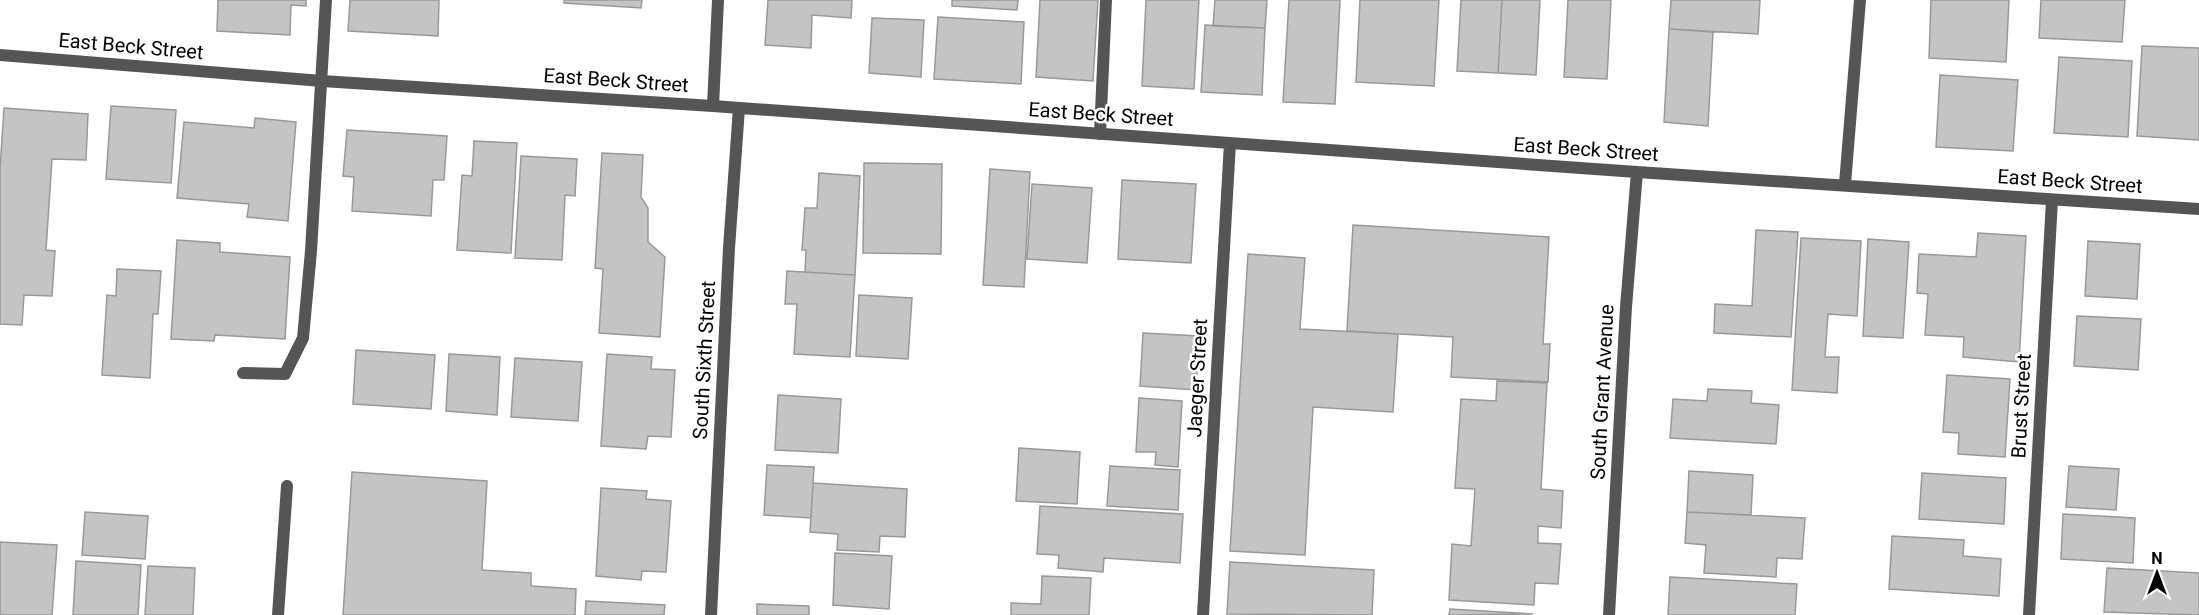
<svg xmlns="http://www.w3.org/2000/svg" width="2199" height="615" viewBox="0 0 2199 615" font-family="Roboto,sans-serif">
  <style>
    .building { fill: #c4c4c4; stroke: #999; stroke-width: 1.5 }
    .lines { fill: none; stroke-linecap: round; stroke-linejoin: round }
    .lane { stroke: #555; stroke-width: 12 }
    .street { stroke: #555; stroke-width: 12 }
    .labels { text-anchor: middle; stroke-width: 5; stroke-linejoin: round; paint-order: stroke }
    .street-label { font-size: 20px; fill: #000; stroke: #fff }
  </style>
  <rect width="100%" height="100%" fill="#fff"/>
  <!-- building -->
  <path class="building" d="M218,0H306V6L291,5L290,35L217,31Z
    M350,0H439L438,36L348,31Z
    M564,0H642L641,8L564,3Z
    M768,0H852L851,18L812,15L811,48L765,45Z
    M952,0H1018L1017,10L952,6Z
    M1040,0H1098L1093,81L1036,77Z
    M1146,0H1199L1194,89L1142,86Z
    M1215,0H1267L1265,28L1213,26Z
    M1289,0H1340L1335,104L1283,102Z
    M1360,0H1439L1434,86L1356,82Z
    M1461,0H1502L1498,73L1457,71Z
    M1502,0H1540L1536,75L1498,73Z
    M1568,0H1611L1607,79L1564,77Z
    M1671,0H1760L1758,34L1669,29Z
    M1931,0H2009L2006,62L1929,58Z
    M2041,0H2125L2122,42L2039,38Z
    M938,17L1024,22L1021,84L934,79Z
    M872,18L924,20L921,77L869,73Z
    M1205,25L1265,28L1262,95L1201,92Z
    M1669,29L1713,32L1708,126L1664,122Z
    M2142,46L2199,48V140L2137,136Z
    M2059,57L2132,61L2128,137L2054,133Z
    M1940,75L2018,80L2013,151L1936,147Z
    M111,106L176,110L171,183L106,179Z
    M4,108L88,114L86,160L52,159L46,250L55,251L52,296L24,295L22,325L0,324V169Z
    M255,118L296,122L288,221L247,217L249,204L177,198L184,122L254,128Z
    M347,130L447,136L444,180H433L431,216L352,211L354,177L343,176Z
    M474,141L517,143L511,253L457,250L462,175L472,176Z
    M602,153L643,155L641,197L648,208V242L665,257L660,337L599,333L603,269L595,268Z
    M521,156L577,159L575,196L565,195L562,260L515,258Z
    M864,163L942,164L941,254L863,253Z
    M990,169L1030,172L1024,287L983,285Z
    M819,173L860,176L855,275L805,272L806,250H802L805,208H817Z
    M1122,180L1196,184L1191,263L1118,259Z
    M1032,184L1092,188L1087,263L1027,259Z
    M1353,225L1549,237L1543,344H1550L1548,382L1451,377L1453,337L1347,331Z
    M1756,230L1798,232L1791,337L1714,333L1715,304L1752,306Z
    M1978,233L2026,236L2019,362L1963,357L1964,337L1925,335L1928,294L1917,293L1919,254L1976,257Z
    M1801,238L1861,241L1857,316L1828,314L1825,357H1839L1837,393L1792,390Z
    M1868,239L1909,242L1903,338L1863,336Z
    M177,240L220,243V252L290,257L285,339L215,335L214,341L171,339Z
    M2088,241L2140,244L2137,299L2085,296Z
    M1248,254L1305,258L1300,329L1398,334L1393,412L1313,407L1305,555L1230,551Z
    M117,269L161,271L158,314H153L150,378L102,375L107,295L116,296Z
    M787,271L855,275L850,357L794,354L797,304H785Z
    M859,295L912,298L908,359L856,356Z
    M2077,316L2141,319L2138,370L2074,366Z
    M1143,333L1199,336L1196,390L1140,386Z
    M356,350L435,355L431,409L353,404Z
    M449,354L500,357L497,415L446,411Z
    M607,354L652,357L651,369L675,370L671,437L648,436L646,449L601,446Z
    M515,358L582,362L578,421L511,417Z
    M1947,375L2010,379L2005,457L1958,454L1959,433L1943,432Z
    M1497,381L1547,383L1541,489L1563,491L1561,528L1538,526V543L1561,544L1558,584L1535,583L1534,605L1449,600L1452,544L1471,546L1475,489L1455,488L1461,399L1496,401Z
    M1708,389L1752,391L1751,403L1779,405L1776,444L1670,438L1673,399L1707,401Z
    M778,395L841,399L838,453L775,450Z
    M1139,398L1182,401L1178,467L1155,465L1156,452H1136Z
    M1019,448L1080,452L1077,504L1016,501Z
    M767,465L814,467L811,518L764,515Z
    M1110,466L1180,470L1178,510L1107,506Z
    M2069,466L2119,469L2116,510L2066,507Z
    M1689,471L1753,475L1751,515L1687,512Z
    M352,472L487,481L482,570L531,573V586L576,589L575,615H343Z
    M1922,473L2006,478L2004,524L1919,519Z
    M813,483L907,489L905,537L880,536L879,552L837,550L838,534L810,532Z
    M601,488L647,491L646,499L671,501L666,572L642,571L641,580L596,576Z
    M1040,506L1183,514L1180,563L1104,558L1103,572L1058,568L1059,555L1037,554Z
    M85,512L148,516L145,559L82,555Z
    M1687,512L1805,518L1802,559L1777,558L1776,577L1704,573L1706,545L1685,543Z
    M2063,514L2135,518L2133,563L2061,559Z
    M1892,536L1964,540L1963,556L2001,559L1999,596L1889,589Z
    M0,542L57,545L52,615H0Z
    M835,553L892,556L889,609L833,605Z
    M76,561L141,565L138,615H73Z
    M1230,562L1374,570L1372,615L1227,614Z
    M148,566L195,568L193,615H145Z
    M2107,568L2199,573V615L2104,612Z
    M1042,576L1091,578L1089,615H1011V603L1041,604Z
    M1670,577L1797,584L1795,615H1668Z
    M586,601L665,605L664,615H585Z
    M757,604L809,606V615H757Z
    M1450,609L1533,614L1449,615Z"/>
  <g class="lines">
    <!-- lane -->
    <path class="lane" d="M1100,134L1106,0
      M243,373L285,374L303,338L311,251L326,0
      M278,615L287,486"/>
    <!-- street -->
    <path class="street" d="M0,55L322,81L713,106L1637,172L2199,209
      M713,106L718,0
      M1845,184L1860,0
      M711,615L729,248L739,108
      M1203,615L1230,143
      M1609,615L1626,307L1637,172
      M2029,615L2052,200"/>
  </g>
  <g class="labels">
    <!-- street labels -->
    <g class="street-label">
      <text transform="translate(131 46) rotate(5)" y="7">East Beck Street</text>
      <text transform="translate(616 80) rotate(4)" y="7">East Beck Street</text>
      <text transform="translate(1101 114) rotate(4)" y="7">East Beck Street</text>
      <text transform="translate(1586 149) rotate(4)" y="7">East Beck Street</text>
      <text transform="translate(2070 181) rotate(4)" y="7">East Beck Street</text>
      <text transform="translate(704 360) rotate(-87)" y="7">South Sixth Street</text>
      <text transform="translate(1197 378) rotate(-87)" y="7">Jaeger Street</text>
      <text transform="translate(1602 392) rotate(-87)" y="7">South Grant Avenue</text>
      <text transform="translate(2021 406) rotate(-87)" y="7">Brust Street</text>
    </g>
  </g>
  <!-- north arrow -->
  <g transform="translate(2157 573)" stroke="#ffffff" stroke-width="4.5" paint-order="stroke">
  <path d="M0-4.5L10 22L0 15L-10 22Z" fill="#000000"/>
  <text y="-9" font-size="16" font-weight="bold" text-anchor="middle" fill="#000000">N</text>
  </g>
</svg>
